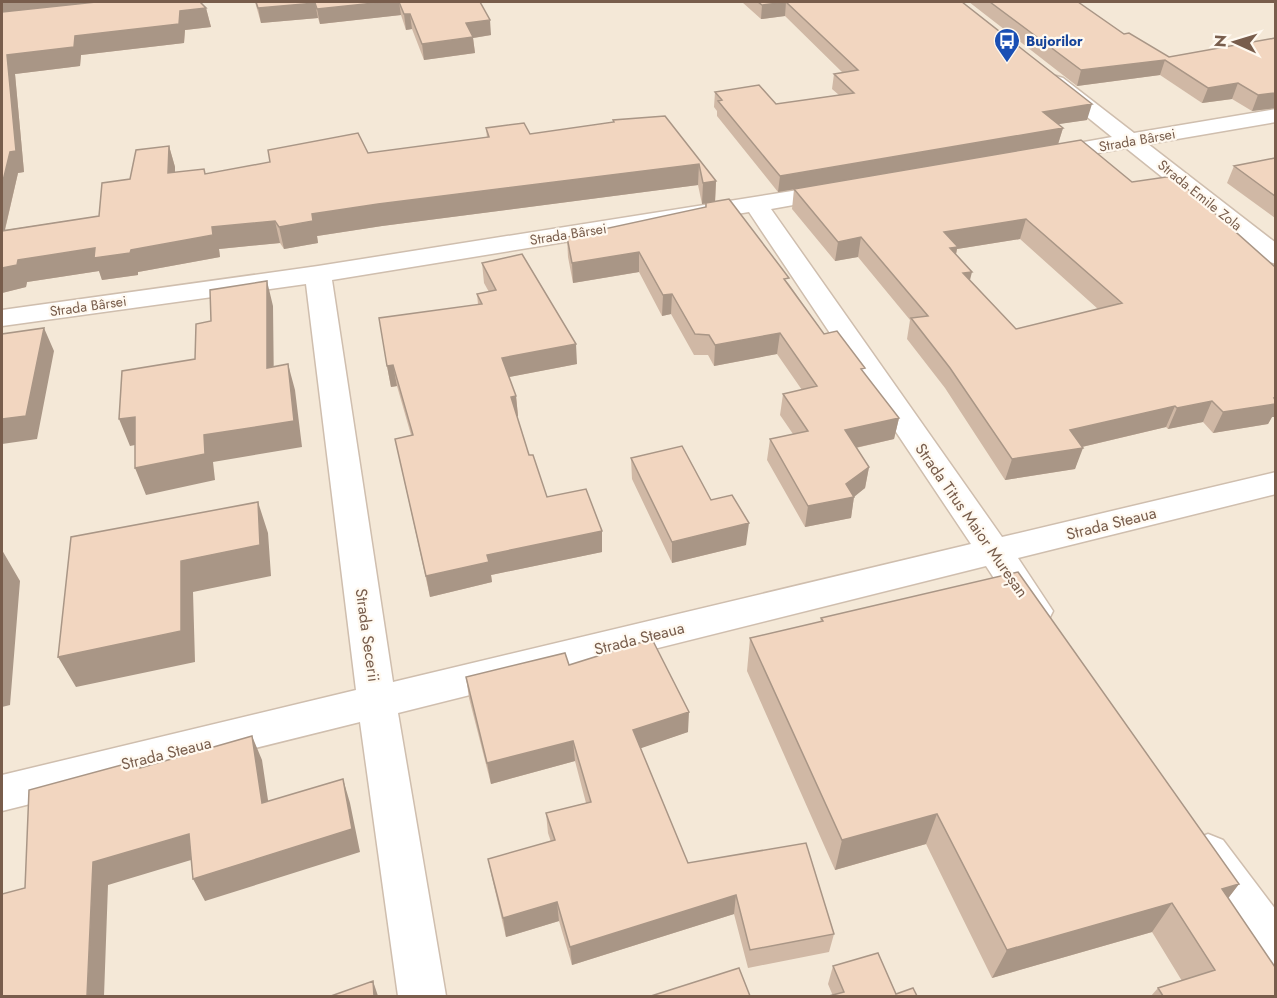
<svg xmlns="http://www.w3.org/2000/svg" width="1277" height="998" viewBox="0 0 1277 998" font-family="Jost,sans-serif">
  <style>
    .residential { fill: #f4e8d7 }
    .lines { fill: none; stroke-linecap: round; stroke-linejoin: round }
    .minor-casing { stroke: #cfbeae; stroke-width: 3 }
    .minor { fill: #fff; fill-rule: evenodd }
    .wall { fill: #d0b8a5; fill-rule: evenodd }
    .shaded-wall { fill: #a99686 }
    .building { fill: #f2d6c0; stroke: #a99686; stroke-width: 1.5; fill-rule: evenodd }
    .labels { text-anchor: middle; stroke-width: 4.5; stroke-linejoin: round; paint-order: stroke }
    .far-transit-label { font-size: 14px; font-weight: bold; fill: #164399; stroke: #fff9f0; text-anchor: start }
    .far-street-label { font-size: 14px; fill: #785d4c; stroke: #fff9f0 }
    .street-label { font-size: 16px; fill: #785d4c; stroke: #fff9f0 }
  </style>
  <rect width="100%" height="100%" fill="#fdf6e9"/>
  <!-- residential -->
  <path class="residential" d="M2,2H1275V996H2Z"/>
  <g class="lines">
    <defs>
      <path id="minor" d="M1056,76L1063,78L1134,133L1276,109V122L1148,144L1276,243V264L1267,261L1126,148L1047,162L1039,160L1036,155L1039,150L1112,137L1049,86L1046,82L1049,78Z
        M836,184L844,186L848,191L844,196L771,209L1002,537L1276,472V494L1018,558L1053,611L1048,621L1035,625L1022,621L986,566L398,713L446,996H398L360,722L2,811V775L356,690L306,284L2,326V310L318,266ZM749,212L971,544L393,682L332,280Z
        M1208,834L1223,840L1276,910V972L1260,965L1193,868L1186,854L1193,840Z"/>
    </defs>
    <!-- minor casing -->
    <use href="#minor" class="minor-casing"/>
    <!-- minor -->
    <use href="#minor" class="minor"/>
  </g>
  <!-- wall -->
  <path class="wall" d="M2,2L206,8L211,27L185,30L184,43L81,55L80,66L15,74L24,172L18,173L5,230L99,216L130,179L169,146L175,167V173L204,169L205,174L487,138L486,128L530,134L613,123V120L665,116L716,181L715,202L789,284L824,334L864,373L899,418L894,439L856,448L869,467L865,488L854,496L851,518L805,527L767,460L770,439L793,434L780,415L783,394L802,390L777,354L714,366L708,355H694L671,314L662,316L639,272L573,283L568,257L567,237L705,208L706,204H702L698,185L382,226L317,236L318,243L284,249L280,243L219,249L220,257L138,272V275L102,280L99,271L27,282L26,287L2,293Z
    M255,2H480L491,35L473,38L475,53L424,60L412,29L406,30L401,15L320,24L318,18L261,23Z
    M742,2H962L1087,120L1058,124L1063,128L1058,144L778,192L717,116V111L714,107L715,92L776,104L839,95L832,89L834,74L843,73L785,16L761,19Z
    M969,2H1078L1124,34L1169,57L1275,38V108L1252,111L1232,99L1202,103L1160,75L1077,86Z
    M1081,140L1272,417L1268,424L1213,433L1203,422L1168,429L1166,427L1082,447L1075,469L1005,480L945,388L907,339L910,320L858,257L835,261L792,209L794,189ZM1020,239L1098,309L1016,329L970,280L956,255L957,249Z
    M1275,158V218L1227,183L1234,166Z
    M482,263L577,364L509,377L516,396L518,416L517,417L529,455L547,497L602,531V552L491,575L492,582L430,597L395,439L411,435L397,386L391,387L387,366L478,304L477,294L489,292L484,283Z
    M631,458L711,500L746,545L672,563L632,479Z
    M821,618L1239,884L1228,898L1275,996H1151L1158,988L1182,981L1152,932L992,978L926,844L835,870L747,671L750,638L820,622Z
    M569,665L688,732L640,748L688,863L834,934L829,952L748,968L734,914L572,965L559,921L506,937L492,878L488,859L551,842L548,833L546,813L586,803L575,761L491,784L469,698L466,677Z
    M833,966L896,994L833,996L828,984Z"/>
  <!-- shaded-wall -->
  <path class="shaded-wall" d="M2,2H136L2,18Z
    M384,2H399L401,15L320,24L317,9Z
    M786,2L785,16L761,19L762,5Z
    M315,3L318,18L261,23L258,8Z
    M206,8L211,27L185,30L184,43L81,55L80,66L15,74L24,172L18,173L5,229L8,237L2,243V185L7,55L75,36L180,11Z
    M404,14H410L412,29L406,30Z
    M490,20L491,35L473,38L475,53L424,60L422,44L466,23Z
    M1165,60L1160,75L1077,86L1081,70Z
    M1238,83L1232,99L1202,103L1208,88Z
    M1275,93V108L1252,111L1258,95Z
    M1092,104L1087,120L1039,127L1043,112Z
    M1063,128L1058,144L778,192L780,176Z
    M169,146L175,167V195L168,173Z
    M699,164L698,185L382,226L317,236L318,243L284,249L279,227L312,214L378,204Z
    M716,181L715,202L702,204L703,183Z
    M1026,219L1020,239L957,249L953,267L944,232Z
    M275,221L280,243L219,249L220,257L138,272V275L102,280L99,271L27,282L26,287L2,293V268L18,260L95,248L131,250L212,227Z
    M861,237L858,257L835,261L838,242Z
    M639,252V272L573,283L572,263Z
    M972,272L967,292L963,273Z
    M267,281L273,306L274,394L267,368Z
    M672,294L671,314L662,316L663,295Z
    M44,328L54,351L37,439L2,444V419Z
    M780,333L777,354L714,366L715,345Z
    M576,344L577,364L504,378L502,358Z
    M288,364L295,390L302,447L213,462L215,480L146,495L135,468L204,435Z
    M393,365L397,386L391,387L387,366Z
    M516,396L518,416L513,417L511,397Z
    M1274,398H1275V417H1272L1268,424L1213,433L1223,412Z
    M1212,401L1203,422L1168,429L1177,408Z
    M1175,406L1166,427L1073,449L1083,448L1075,469L1005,480L1012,459L1070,430Z
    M135,417L145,443L130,446L119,419Z
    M899,418L894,439L841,451L845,430Z
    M869,467L865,488L854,497L851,518L805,527L808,506L846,484Z
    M258,502L268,533L271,576L193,592L195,662L76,687L58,657Z
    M749,523L746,545L672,563V542Z
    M602,531V552L491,575L492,582L430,597L426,576L487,555Z
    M2,550L20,581L10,705L2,707Z
    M689,712L688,732L633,751V730Z
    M252,736L262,760L272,827L262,803Z
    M573,741L575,761L491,784L487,763Z
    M343,779L350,803L360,852L205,901L193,879Z
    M937,814L926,844L835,870L842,840Z
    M189,834L201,857L108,885L104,996H87L93,862Z
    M1239,884L1217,913L1222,889Z
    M736,895L734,914L572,965L570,947Z
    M557,902L559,921L506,937L503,918Z
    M1172,903L1152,932L992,978L1007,950Z
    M373,981L378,996H374Z"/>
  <!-- building -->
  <path class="building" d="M96,2H200L206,8L180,11L179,24L75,36L74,47L7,55L16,151L10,152L2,185V12Z
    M256,2H384L317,9L315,3L258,8Z
    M399,2H480L490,20L466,23L473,37L422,44L410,14H404Z
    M758,2H962L1092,104L1043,112L1063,128L780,176L718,101L722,100L715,92L759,85L776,104L854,93L834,74L858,70L786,2L762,5Z
    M990,2H1078L1124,34L1129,33L1169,57L1275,38V93L1258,95L1238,83L1208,88L1165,60L1081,70Z
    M665,116L716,181L703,183L699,164L378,204L312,214L313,221L279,227L275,221L212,227L213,235L131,250L130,253L94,258L95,248L18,260L17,265L2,268V231L99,216L102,183L130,179L136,150L169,146L168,173L204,169L205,174L270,162L268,150L358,133L368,153L489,137L486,128L524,123L530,134L614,122L613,120Z
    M1081,140L1132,182L1173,176L1275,267V398H1274L1275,400V404L1223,412L1212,401L1177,408L1175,406L1070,430L1083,448L1012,459L950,368L911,318L928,316L861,237L838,242L794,189ZM1026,219L1122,303L1016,329L963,273L972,272L950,248L958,247L944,232Z
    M1275,158V196L1234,166Z
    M729,199L789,278L784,279L824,334L837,331L865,368L861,369L899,418L845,430L869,467L846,484L854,497L808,506L770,439L808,431L783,394L817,386L780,333L715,345L709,335L695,334L672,294L663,295L639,252L572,263L567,237L706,207V203Z
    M522,254L576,344L502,358L516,396L511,397L529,455H533L547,497L586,489L602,531L487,555L489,562L426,576L395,439L413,435L393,365L387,366L379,318L482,304L477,294L496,290L482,263Z
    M267,281V368L288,364L294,421L204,435L205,454L135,468V417L119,419L122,371L195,359L196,324L211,321L210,290Z
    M44,328L26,416L2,419V334Z
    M682,446L711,500L732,495L749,523L672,542L631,458Z
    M258,502L260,545L181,561V631L58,657L71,537Z
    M1018,572L1239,884L1222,889L1275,967V996H1163L1158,988L1215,970L1172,903L1007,950L937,814L842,840L750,638L823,621L821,618Z
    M652,639L689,712L633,730L688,863L806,843L834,934L750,950L736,895L570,947L557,902L503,918L488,859L555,840L546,813L591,802L573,741L487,763L466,677L565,653L569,665Z
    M252,736L262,803L343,779L352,829L193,879L189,834L93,862L87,996H2V894L25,888L29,790L140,760V768Z
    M878,953L896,994L913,988L917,996H829L844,992L833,966Z
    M739,968L750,996H651Z
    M373,981L374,996H331Z"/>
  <!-- icons -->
  <defs>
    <symbol id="bus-pin" viewBox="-11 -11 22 30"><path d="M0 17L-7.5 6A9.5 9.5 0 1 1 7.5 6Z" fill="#1a4fb4" stroke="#fff9f0"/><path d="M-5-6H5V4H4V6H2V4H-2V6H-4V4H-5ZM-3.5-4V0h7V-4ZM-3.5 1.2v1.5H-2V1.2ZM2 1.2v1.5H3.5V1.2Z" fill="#fff"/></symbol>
  </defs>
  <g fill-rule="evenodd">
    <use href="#bus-pin" x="992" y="26" width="30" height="40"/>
  </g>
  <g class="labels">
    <!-- far-transit labels -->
    <g class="far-transit-label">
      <text x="1026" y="46">Bujorilor</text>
    </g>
    <!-- far-street labels -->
    <g class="far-street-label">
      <text transform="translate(1137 140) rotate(-10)" y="5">Strada Bârsei</text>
      <text transform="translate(1200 195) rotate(39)" y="5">Strada Emile Zola</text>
      <text transform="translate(568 234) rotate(-9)" y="5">Strada Bârsei</text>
      <text transform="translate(88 306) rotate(-8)" y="5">Strada Bârsei</text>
    </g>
    <!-- street labels -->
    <g class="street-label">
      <text transform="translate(972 520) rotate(55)" y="6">Strada Titus Maior Mureșan</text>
      <text transform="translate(1111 523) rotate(-14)" y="6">Strada Steaua</text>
      <text transform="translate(368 635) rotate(82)" y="6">Strada Secerii</text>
      <text transform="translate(639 638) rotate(-14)" y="6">Strada Steaua</text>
      <text transform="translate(166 753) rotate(-14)" y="6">Strada Steaua</text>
    </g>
  </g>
  <!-- border -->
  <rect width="1277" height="998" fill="none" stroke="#785d4c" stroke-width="6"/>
  <!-- north arrow -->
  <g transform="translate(1235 42) rotate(274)" stroke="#fff9f0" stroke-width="4.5" paint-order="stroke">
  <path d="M0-4.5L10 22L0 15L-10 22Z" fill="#785d4c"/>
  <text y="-9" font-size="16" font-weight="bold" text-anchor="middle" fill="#785d4c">N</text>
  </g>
</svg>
